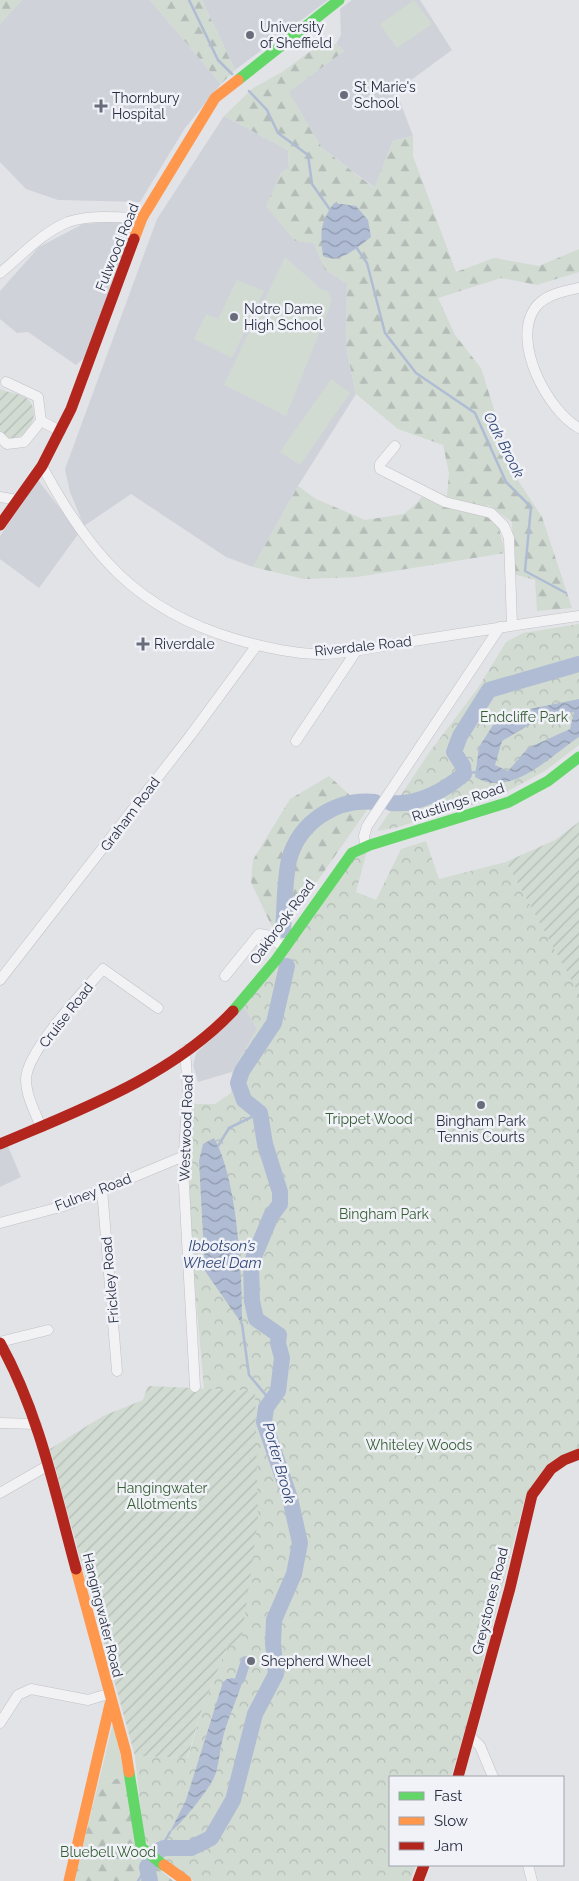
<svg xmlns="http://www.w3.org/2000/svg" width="579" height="1881" viewBox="0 0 579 1881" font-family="Raleway,sans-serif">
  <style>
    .built { fill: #d0d2da }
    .grass { fill: #d1dbd2 }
    .forest { fill: url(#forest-firs) }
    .park { fill: url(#park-crowns) }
    .garden { fill: url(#garden-furrows) }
    .water { fill: url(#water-waves); fill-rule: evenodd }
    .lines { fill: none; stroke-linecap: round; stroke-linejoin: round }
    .stream { stroke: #b0bcd3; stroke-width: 2.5 }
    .canal { stroke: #b0bcd3; stroke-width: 10 }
    .river { stroke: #b0bcd3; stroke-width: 16 }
    .street-casing { stroke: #c0c1c5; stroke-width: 11 }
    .street { stroke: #f2f2f4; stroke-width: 10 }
    .fast { stroke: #63d668; stroke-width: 11 }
    .slow { stroke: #ff974d; stroke-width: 11 }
    .jam { stroke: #b3261e; stroke-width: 11 }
    .poi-dot { fill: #696d7b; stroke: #f0f2f7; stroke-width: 2 }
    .labels { text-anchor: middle; stroke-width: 5; stroke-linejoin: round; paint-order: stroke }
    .poi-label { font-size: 14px; fill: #282e41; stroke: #f0f2f7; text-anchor: start }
    .street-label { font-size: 14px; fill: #282e41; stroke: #f0f2f7 }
    .park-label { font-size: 14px; fill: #375e35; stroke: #f0f2f7 }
    .water-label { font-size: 15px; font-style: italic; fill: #314777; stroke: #f0f2f7 }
  </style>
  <defs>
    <pattern id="forest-firs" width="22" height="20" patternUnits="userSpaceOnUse" patternTransform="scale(1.25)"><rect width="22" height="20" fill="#d1dbd2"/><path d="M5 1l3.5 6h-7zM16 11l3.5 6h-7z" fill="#b3bcb6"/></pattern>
    <pattern id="park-crowns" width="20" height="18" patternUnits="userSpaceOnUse" patternTransform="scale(1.25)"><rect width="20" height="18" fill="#d1dbd2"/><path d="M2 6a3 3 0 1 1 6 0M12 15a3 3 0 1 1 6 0" fill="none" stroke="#b3bcb6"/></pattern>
    <pattern id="garden-furrows" width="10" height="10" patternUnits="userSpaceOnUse" patternTransform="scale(1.25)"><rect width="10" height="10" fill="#d1dbd2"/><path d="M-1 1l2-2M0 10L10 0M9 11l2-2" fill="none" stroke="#b3bcb6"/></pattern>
    <pattern id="water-waves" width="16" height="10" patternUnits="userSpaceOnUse" patternTransform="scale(1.25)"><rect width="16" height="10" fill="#b0bcd3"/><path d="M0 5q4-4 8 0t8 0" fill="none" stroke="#8f99ad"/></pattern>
  </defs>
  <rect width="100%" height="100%" fill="#e2e3e7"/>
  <!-- built -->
  <path class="built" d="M22,0H150L221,84L185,128L140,202L58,200L26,189L0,162V24Z
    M202,0H328L235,70Z
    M352,0H420L452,50L396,91L413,136L393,141L375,188L322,148L288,92L344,51L336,44L341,35L340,9Z
    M224,116L288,150L289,168L314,243L325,270L347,283L346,347L356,394L298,486L253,567L226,557L131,494L84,526L70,492L65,469L157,219Z
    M123,221H137L90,353L76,365L28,332L17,333L0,319V291L39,247L83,224Z
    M38,480L79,533L39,588L0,559V536Z
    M244,1006L257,1029L232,1072L198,1082L193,1065L196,1053L229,1023Z
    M7,1144L21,1177L0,1187V1147Z"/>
  <!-- grass -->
  <path class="grass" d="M414,0L432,24L397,48L380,24Z
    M285,257L321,289L328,291L332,301L286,416L224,385Z
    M237,280L264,291L232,358L194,339L206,314L218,319Z
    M331,379L350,393L300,465L280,452Z
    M113,1723L125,1776L98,1785Z"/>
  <!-- forest -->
  <path class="forest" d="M0,0H22L0,24Z
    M150,0H202L235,70L221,84Z
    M336,44L344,51L289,92L322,148L374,188L393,141L413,136V156L456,272L494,258L539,266L579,249V272L537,285L501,278L438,298L455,335L481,368L515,476L542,517L572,608L537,611L535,580L513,574L512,522L488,505L484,513L498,525L505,553L357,577L304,579L253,567L298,486L316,499L365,520L404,514L417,503L429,488L447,496L449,473L443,445L398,429L356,394L346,347L347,283L325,270L314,243L295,241L266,206L281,172L289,168L288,150L224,116L253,88L282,72L319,45Z
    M329,776L353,798L376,797L279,936L272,927L251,882L253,860L290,799Z
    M125,1776L136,1850L173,1881H74L98,1785Z"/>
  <!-- park -->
  <path class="park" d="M579,624V745L545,771L497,797L395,828L377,831L431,750L478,688L506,642L523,633Z
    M426,841L439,879L506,862L576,987L579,985V1448L524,1502L466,1727L451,1777H390V1865H416L410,1881H194L156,1853L144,1839L135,1756L188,1758L202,1709L227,1647L255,1391L204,1389L190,1232V1104H215L231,1093L232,1072L257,1029L244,1006L350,857L368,847L356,892L376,900L401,849Z"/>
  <!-- garden -->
  <path class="garden" d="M0,389C8,393 19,393 26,398C44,413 28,436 11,441L0,433Z
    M579,822V985L576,988L506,862L555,840Z
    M148,1386L255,1391L258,1519L241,1643L227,1647L202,1709L187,1758L135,1756L50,1449L103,1416L143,1400Z"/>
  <!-- water -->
  <path class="water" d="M334,203L356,206L368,220L371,237C358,247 339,265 323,256C320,233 320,222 334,203Z
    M579,699V737C550,756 511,799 475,777L479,747L495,722L515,712ZM574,712L570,729L528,748L508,771L495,765L502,741L534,722Z
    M214,1138C238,1181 242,1274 242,1324L205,1271L199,1161L203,1144Z
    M232,1678L243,1680C238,1697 230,1713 225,1730C220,1745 220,1761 215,1775C212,1786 180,1826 170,1832L186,1800L223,1682L227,1679Z"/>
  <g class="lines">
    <!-- stream -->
    <path class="stream" d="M189,0L218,60L232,74
      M249,91L267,110L278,133L308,155L312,184L331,211
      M356,247L367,263L385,333L416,373L475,413L506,482L531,507L525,571L566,593
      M464,774L477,772L478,769
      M218,1146L229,1128L260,1113
      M242,1324L249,1375L270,1400
      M160,1850L170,1832
      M161,1858L163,1855L177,1848
      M150,1877L157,1865
      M138,1881L147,1867"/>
    <!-- canal -->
    <path class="canal" d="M240,1679L246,1661"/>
    <!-- river -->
    <path class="river" d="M391,803C417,806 445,790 464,774L463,766L454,752L460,736L489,690L579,664
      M283,930C285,908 284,882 289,860C299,822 336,798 375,802
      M150,1881L147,1867L156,1852L164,1848H191L211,1838L233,1800L255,1714L276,1674L273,1643L274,1620L294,1574L300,1543L290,1498L264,1422L266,1408L278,1391L282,1358L278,1343L279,1335L256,1319L252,1301L251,1264L271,1216L280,1204V1192L265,1144L260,1113L244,1100L238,1083L242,1071L274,1023L287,966"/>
    <defs>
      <path id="street" d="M0,273C21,256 43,232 68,222C91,214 119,218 142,218
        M579,288C564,291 544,295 535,308C511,342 548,411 579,428
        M6,382L38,397L41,421
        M0,437L7,444L24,442L41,421L60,431
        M395,446L380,464V469L445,502L491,513L504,526L509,538L512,625
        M42,466C89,554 137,610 235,639C263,647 292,654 321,654C349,654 379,646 407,642C464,633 522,624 579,616
        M0,497L17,500
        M296,741L357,650
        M365,845L364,836L367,826L500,627
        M225,976L259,934L266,935L285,948
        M0,980L190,736L257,645
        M185,1050L188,1091L183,1167L195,1387
        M41,1127C35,1112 26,1096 26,1079C27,1051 83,992 103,969L158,1008
        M102,1189L117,1371
        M0,1223L64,1206L184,1156
        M0,1342L48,1330
        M0,1423L36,1424
        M0,1493L47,1466
        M0,1723L18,1695L31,1689L88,1700L108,1694
        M470,1736L480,1746L493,1777
        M528,1865L532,1881"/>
    </defs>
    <!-- street casing -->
    <use href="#street" class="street-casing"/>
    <!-- street -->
    <use href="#street" class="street"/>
    <!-- fast -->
    <path class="fast" d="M238,80L339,0
      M233,1011L276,960L352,853L370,845L509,802L548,781L579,757
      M129,1772L141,1847L163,1865"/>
    <!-- slow -->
    <path class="slow" d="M134,239L142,218L215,98L238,80
      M76,1569L126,1753L129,1772
      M164,1865L186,1881
      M69,1881L110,1704"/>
    <!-- jam -->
    <path class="jam" d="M0,525L42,466L71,409L134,239
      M0,1144C80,1110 172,1076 233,1011
      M0,1343C39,1413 55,1492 76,1569
      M458,1777L510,1588L532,1495L551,1469L564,1460L579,1454
      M418,1881L424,1865"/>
  </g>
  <!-- markers -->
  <g class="poi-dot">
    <circle cx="250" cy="35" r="5"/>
    <circle cx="344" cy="95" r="5"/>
    <path d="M98.5 98.5h5v5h5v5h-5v5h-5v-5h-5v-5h5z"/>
    <circle cx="234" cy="317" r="5"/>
    <path d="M140.5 636.5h5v5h5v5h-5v5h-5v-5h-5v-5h5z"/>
    <circle cx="481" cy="1105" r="5"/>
    <circle cx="251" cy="1661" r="5"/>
  </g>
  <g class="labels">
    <!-- poi labels -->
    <g class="poi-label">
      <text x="260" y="32">University<tspan x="260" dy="16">of Sheffield</tspan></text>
      <text x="354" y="92">St Marie's<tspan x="354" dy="16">School</tspan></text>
      <text x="112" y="103">Thornbury<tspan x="112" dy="16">Hospital</tspan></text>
      <text x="244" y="314">Notre Dame<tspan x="244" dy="16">High School</tspan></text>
      <text x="154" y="649">Riverdale</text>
      <text x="481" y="1126" text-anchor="middle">Bingham Park<tspan x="481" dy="16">Tennis Courts</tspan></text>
      <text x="261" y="1666">Shepherd Wheel</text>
    </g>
    <!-- street labels -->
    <g class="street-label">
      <text transform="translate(117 247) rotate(-68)" y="5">Fulwood Road</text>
      <text transform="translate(363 646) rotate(-6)" y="5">Riverdale Road</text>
      <text transform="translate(458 802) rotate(-18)" y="5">Rustlings Road</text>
      <text transform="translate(130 814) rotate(-53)" y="5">Graham Road</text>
      <text transform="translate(282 922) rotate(-54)" y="5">Oakbrook Road</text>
      <text transform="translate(66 1015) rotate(-52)" y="5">Cruise Road</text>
      <text transform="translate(186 1128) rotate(-88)" y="5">Westwood Road</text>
      <text transform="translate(93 1192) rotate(-21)" y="5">Fulney Road</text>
      <text transform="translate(110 1280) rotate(-95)" y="5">Frickley Road</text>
      <text transform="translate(490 1601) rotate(-76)" y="5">Greystones Road</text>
      <text transform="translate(103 1615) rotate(76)" y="5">Hangingwater Road</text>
    </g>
    <!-- park labels -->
    <g class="park-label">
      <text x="524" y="722">Endcliffe Park</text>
      <text x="369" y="1124">Trippet Wood</text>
      <text x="384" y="1219">Bingham Park</text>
      <text x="419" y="1450">Whiteley Woods</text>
      <text x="162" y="1493">Hangingwater<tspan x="162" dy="16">Allotments</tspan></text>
      <text x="108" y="1857">Bluebell Wood</text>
    </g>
    <!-- water labels -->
    <g class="water-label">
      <text transform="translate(504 445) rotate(63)" y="5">Oak Brook</text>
      <text x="222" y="1251">Ibbotson’s<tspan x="222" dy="17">Wheel Dam</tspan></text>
      <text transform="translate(279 1463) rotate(74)" y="5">Porter Brook</text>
    </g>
  </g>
  <!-- legend -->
  <rect x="389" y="1776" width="175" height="90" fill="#f0f2f7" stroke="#a0a4ae"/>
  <rect x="399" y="1792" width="25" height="8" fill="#63d668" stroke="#a0a4ae"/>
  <text x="434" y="1801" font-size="15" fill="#282e41">Fast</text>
  <rect x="399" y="1817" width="25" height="8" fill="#ff974d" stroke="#a0a4ae"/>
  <text x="434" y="1826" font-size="15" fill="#282e41">Slow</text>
  <rect x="399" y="1842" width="25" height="8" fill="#b3261e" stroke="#a0a4ae"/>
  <text x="434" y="1851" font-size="15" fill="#282e41">Jam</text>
</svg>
